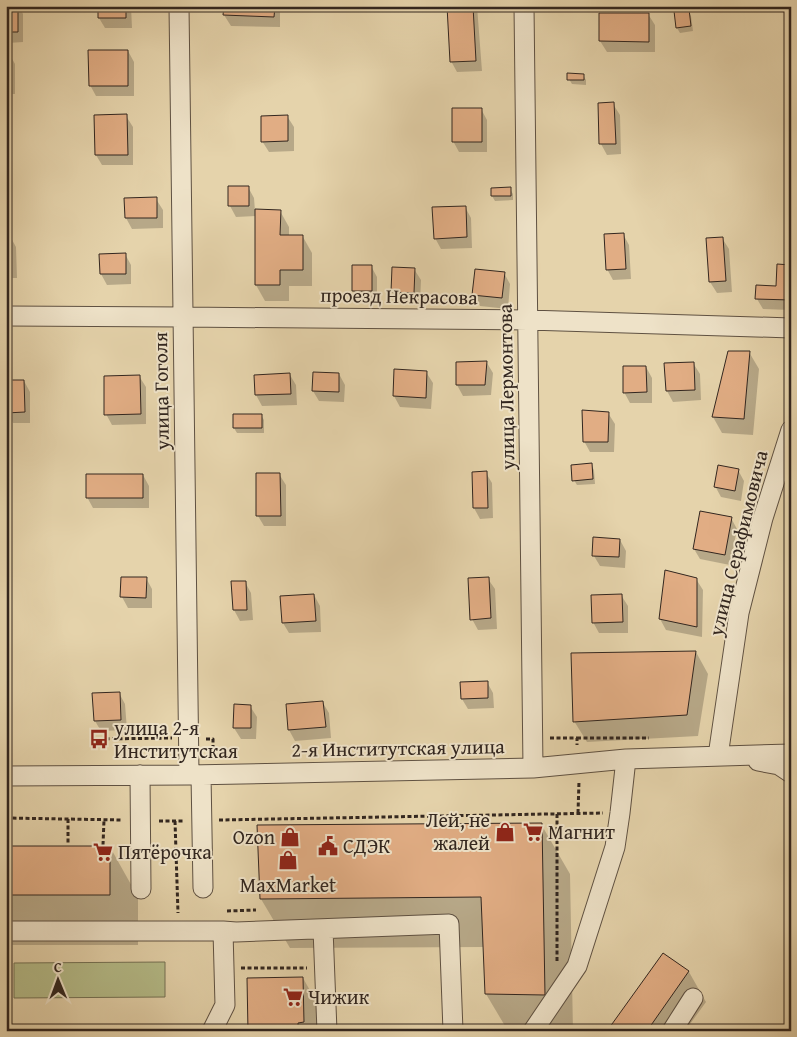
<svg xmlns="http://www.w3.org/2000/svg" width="797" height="1037" viewBox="0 0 797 1037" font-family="'Gentium Book Plus',serif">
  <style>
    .green { fill: #b5bc89; stroke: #747154 }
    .shadow { fill: #0003 }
    .building { fill: #e1ad84; stroke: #32261f }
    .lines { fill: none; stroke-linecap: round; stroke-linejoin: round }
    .minor-casing { stroke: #5f5142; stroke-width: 21 }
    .path { stroke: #32261f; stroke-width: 3; stroke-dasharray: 4 2.5; stroke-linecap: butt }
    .minor { stroke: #eee2c8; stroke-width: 19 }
    .labels { text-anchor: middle; stroke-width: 4; stroke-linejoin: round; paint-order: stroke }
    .street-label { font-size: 20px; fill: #32261f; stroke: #eee2c8 }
    .poi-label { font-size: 20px; fill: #32261f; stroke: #eee2c8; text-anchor: start }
  </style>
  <rect width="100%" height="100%" fill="#e5d3ab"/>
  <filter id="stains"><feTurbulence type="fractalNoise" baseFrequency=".004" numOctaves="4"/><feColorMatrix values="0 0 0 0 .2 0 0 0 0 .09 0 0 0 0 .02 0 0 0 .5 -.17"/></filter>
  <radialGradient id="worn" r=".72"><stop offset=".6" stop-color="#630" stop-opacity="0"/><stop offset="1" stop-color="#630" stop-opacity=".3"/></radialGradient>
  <!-- green -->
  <path class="green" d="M165,962V997L14,998V963Z"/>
  <!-- shadow -->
  <path class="shadow" d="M6,6H19L23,14V42L8,43L6,39Z
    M99,6H131L132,28H105L99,18Z
    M225,6H280V27L231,26L224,15Z
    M322,6H346V10H324Z
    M449,6H477L482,71L457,72L451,61Z
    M688,11L691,16L693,31L680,33L677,28Z
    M600,14H648L655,25V52H607L600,41Z
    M128,51L134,62V96H96L90,85Z
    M6,53H9L15,64V94H6Z
    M583,75L586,80V85L572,84L569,79Z
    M613,104L620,115L621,154L607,155L601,144Z
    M481,109L487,120V152H459L453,141Z
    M126,116L133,127V165H102L96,155Z
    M287,116L294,127V151L269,152L262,141Z
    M6,169L8,194H6Z
    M248,187L254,198L255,211H280L289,227V237H303L312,253V286H289V301H265L256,285V216L236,217L230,206Z
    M510,189L513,194V200L495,201L492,196Z
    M126,199H156L163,210V228L132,229L126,218Z
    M465,207L471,218L472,248L441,249L435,238Z
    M623,234L629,245L631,279L613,280L607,269Z
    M6,236H10L16,247L17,278H6Z
    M722,238L729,249L732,292L717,293L710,282Z
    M125,254L131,265V284L107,285L101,274Z
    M371,266L377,277V301H359L353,291Z
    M791,266V310L763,309L757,299L777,287Z
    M414,269L421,280L420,304L399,303L392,292Z
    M504,273L510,284L508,309L480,306L474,295Z
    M749,352L759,369L753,435L722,433L713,417Z
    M487,363L493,373L491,395L463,396L457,385Z
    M693,363L700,374L701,400L673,402L667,391L666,364Z
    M646,367L652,378V403H630L624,392Z
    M426,372L433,383L431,409L400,407L394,396Z
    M339,374L345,385L344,402L319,401L313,391Z
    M290,375L296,385L297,405L262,406L256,395Z
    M139,376L146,387V424L112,425L106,414Z
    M24,381L30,392V423H13L7,412Z
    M608,413L615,424L614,452H590L584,441Z
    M261,415L264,420V433H237L234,428Z
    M591,465L594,470L595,484L577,485L574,480Z
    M738,470L744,481L741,501L721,497L715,486Z
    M486,473L492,483L493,518L480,519L474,508Z
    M279,474L286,485V526H264L258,516Z
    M143,475L149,486V508H93L87,497Z
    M731,518L737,529L730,565L700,559L694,549Z
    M620,540L626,551L625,568L600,566L594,556Z
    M146,578L152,589V608H128L122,597Z
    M488,579L495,589L497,629L478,630L472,619Z
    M696,579L703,590L702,637L666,630L660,619Z
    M245,582L251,593L253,620L240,621L234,610L232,583Z
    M314,595L320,606L321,632L289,633L283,623Z
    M621,595L628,606V633H599L593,622Z
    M696,652L708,674L698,736L587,742L574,721Z
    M487,682L493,693L494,708L468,709L462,699Z
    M119,693L125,704L127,730L101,731L95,721Z
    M323,703L329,713L331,738L295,741L289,730L287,705Z
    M250,706L257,717L256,739H241L234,728Z
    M541,824L570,874L573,1031H508L486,994L484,947L290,948L261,899Z
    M6,847H110L138,897V945H6Z
    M664,954L689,972L706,1002L685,1031H609Z
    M303,978L331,1028V1031H249Z"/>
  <!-- building -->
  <path class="building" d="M6,6H18V32H6Z
    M98,6H126V18H98Z
    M224,6H275L274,17L223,15Z
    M447,6H473L476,61L450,62Z
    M689,9L691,26L676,28L674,11Z
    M599,13H649V42L599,41Z
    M88,50H128V86H89Z
    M6,52H10L9,84H6Z
    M567,73L584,74V80H567Z
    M614,102L616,144H599L598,103Z
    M452,108H482V142H452Z
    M127,114L128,155H95L94,115Z
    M288,115V141L261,142V116Z
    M787,125H791V174H786Z
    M228,186H249V206H228Z
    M511,187V196H491V188Z
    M157,197V218H125L124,198Z
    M466,206L467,237L434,239L432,207Z
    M255,209L281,210L280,235H303V270H280V285H255Z
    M624,233L626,269L606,270L604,234Z
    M6,235H11V268H6Z
    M723,237L726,281L709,282L706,238Z
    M126,253V274H100L99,254Z
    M777,264L791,265V300L755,299L756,285L776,286Z
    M352,265H372V291H352Z
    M392,267L415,268L414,293L391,292Z
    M475,269L505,272L502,298L472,295Z
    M728,351H750L744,419L712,417Z
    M487,361L485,385H456V362Z
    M694,362L695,390L666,391L664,363Z
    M623,366H646L647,392L623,393Z
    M394,369L427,371L426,398L393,396Z
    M313,372L339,373V392L312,391Z
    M290,373L291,394L255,395L254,375Z
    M140,375L141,414L104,415V376Z
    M6,380H24L25,412L6,413Z
    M582,410L609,412L608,442H583Z
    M233,414H262V428H233Z
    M592,463L593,479L572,481L571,465Z
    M718,465L739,469L735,491L714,487Z
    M487,471L488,508H473L472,472Z
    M256,473H280L281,516H256Z
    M86,474H143V498H86Z
    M700,511L732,517L725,555L693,549Z
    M593,537L620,539L619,557L592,556Z
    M791,561V571L786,568Z
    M665,570L697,578V627L659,619Z
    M121,577H147L146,598L120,597Z
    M489,577L491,618L470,620L468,578Z
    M231,581H246L247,610H233Z
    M314,594L316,621L282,623L280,596Z
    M622,594L623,622L592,623L591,595Z
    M696,651L687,715L573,722L571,653Z
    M488,681V698L461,699L460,682Z
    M120,692L121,720L94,721L92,693Z
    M323,701L326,727L288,730L286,704Z
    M234,704L251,705V728H233Z
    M542,823L545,995L485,994L481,897L260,899L257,825Z
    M6,846H110V895H6Z
    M663,953L689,971L647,1031H607Z
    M303,977L304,1022L298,1023V1031H248L247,978Z"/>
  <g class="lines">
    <defs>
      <path id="minor" d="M179,6L189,775
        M524,6L533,768
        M6,316L183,317L528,320L791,328
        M718,756L739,613L763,518L791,430
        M758,761L779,765L791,773
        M140,775L141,889
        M201,775L203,888
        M6,776L189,775L533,768L626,759L791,754
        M323,929L327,1031
        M6,931H223
        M212,1031L225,1005L223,931L236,932L449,924L453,1031
        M533,1031L577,966L615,847L620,813L626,759
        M672,1031L693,998"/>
    </defs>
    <!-- minor casing -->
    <use href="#minor" class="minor-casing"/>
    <!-- path -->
    <path class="path" d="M550,738H577V745
      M577,738H649
      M99,739L172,738
      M206,739H213V757
      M578,813L579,781
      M557,814V962
      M6,818L123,820
      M68,819V845
      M219,820L603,813
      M159,821H183
      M175,821L178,913
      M103,845L104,820
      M227,911L256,910
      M241,968H307"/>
    <!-- minor -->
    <use href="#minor" class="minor"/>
  </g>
  <!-- icons -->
  <defs>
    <symbol id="bus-bare" viewBox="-9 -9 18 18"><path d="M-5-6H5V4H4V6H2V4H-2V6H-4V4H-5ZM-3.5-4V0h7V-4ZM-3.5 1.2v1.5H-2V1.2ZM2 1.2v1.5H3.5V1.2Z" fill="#8f2418" stroke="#eee2c8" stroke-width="2.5" paint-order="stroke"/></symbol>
    <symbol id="shop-bare" viewBox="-9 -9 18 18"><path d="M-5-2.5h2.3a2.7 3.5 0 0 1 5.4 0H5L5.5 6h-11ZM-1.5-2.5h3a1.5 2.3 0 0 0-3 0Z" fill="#8f2418" stroke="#eee2c8" stroke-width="2.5" paint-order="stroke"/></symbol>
    <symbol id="supermarket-bare" viewBox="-9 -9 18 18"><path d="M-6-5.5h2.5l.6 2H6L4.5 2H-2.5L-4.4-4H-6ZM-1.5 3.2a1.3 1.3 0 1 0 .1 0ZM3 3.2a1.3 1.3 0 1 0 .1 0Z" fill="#8f2418" stroke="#eee2c8" stroke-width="2.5" paint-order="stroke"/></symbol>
    <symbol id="civic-bare" viewBox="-9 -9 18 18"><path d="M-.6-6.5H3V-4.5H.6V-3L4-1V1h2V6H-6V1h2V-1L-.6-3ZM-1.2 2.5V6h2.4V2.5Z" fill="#8f2418" stroke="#eee2c8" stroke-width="2.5" paint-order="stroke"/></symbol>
  </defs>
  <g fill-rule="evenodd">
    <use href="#bus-bare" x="85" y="725" width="28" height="28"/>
    <use href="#shop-bare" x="491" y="818" width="28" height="28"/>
    <use href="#supermarket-bare" x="519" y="818" width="28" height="28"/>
    <use href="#shop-bare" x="276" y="823" width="28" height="28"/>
    <use href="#civic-bare" x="314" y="832" width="28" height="28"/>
    <use href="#supermarket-bare" x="89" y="838" width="28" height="28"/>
    <use href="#shop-bare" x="274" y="846" width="28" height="28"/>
    <use href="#supermarket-bare" x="279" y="983" width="28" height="28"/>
  </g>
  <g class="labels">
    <!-- street labels -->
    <g class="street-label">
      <text transform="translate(399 296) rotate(1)" y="7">проезд Некрасова</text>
      <text transform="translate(506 387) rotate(-91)" y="7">улица Лермонтова</text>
      <text transform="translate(161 391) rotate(-91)" y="7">улица Гоголя</text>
      <text transform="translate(738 543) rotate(-76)" y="7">улица Серафимовича</text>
      <text transform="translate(398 748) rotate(-1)" y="7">2-я Институтская улица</text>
    </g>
    <!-- poi labels -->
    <g class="poi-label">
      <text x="114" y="735">улица 2-я<tspan x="114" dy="23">Институтская</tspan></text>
      <text x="490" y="827" text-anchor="end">Лей, не<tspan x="490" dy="23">жалей</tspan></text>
      <text x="548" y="839">Магнит</text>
      <text x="275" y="844" text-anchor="end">Ozon</text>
      <text x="343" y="853">СДЭК</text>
      <text x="118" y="859">Пятёрочка</text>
      <text x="288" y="892" text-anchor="middle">MaxMarket</text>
      <text x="308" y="1004">Чижик</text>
    </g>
  </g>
  <!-- margin -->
  <rect width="797" height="1037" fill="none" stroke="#e5d3ab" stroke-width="25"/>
  <rect x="8" y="8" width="782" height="1022" fill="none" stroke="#32261f" stroke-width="2.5"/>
  <rect x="12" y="12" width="772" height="1012" fill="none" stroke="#32261f"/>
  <!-- north arrow -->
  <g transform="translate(58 980) rotate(359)" stroke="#eee2c8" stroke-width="4" paint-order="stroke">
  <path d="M0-4L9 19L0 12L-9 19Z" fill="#32261f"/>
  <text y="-8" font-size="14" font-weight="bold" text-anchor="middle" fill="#32261f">С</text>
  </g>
  <rect width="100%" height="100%" filter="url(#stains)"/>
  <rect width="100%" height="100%" fill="url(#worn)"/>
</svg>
